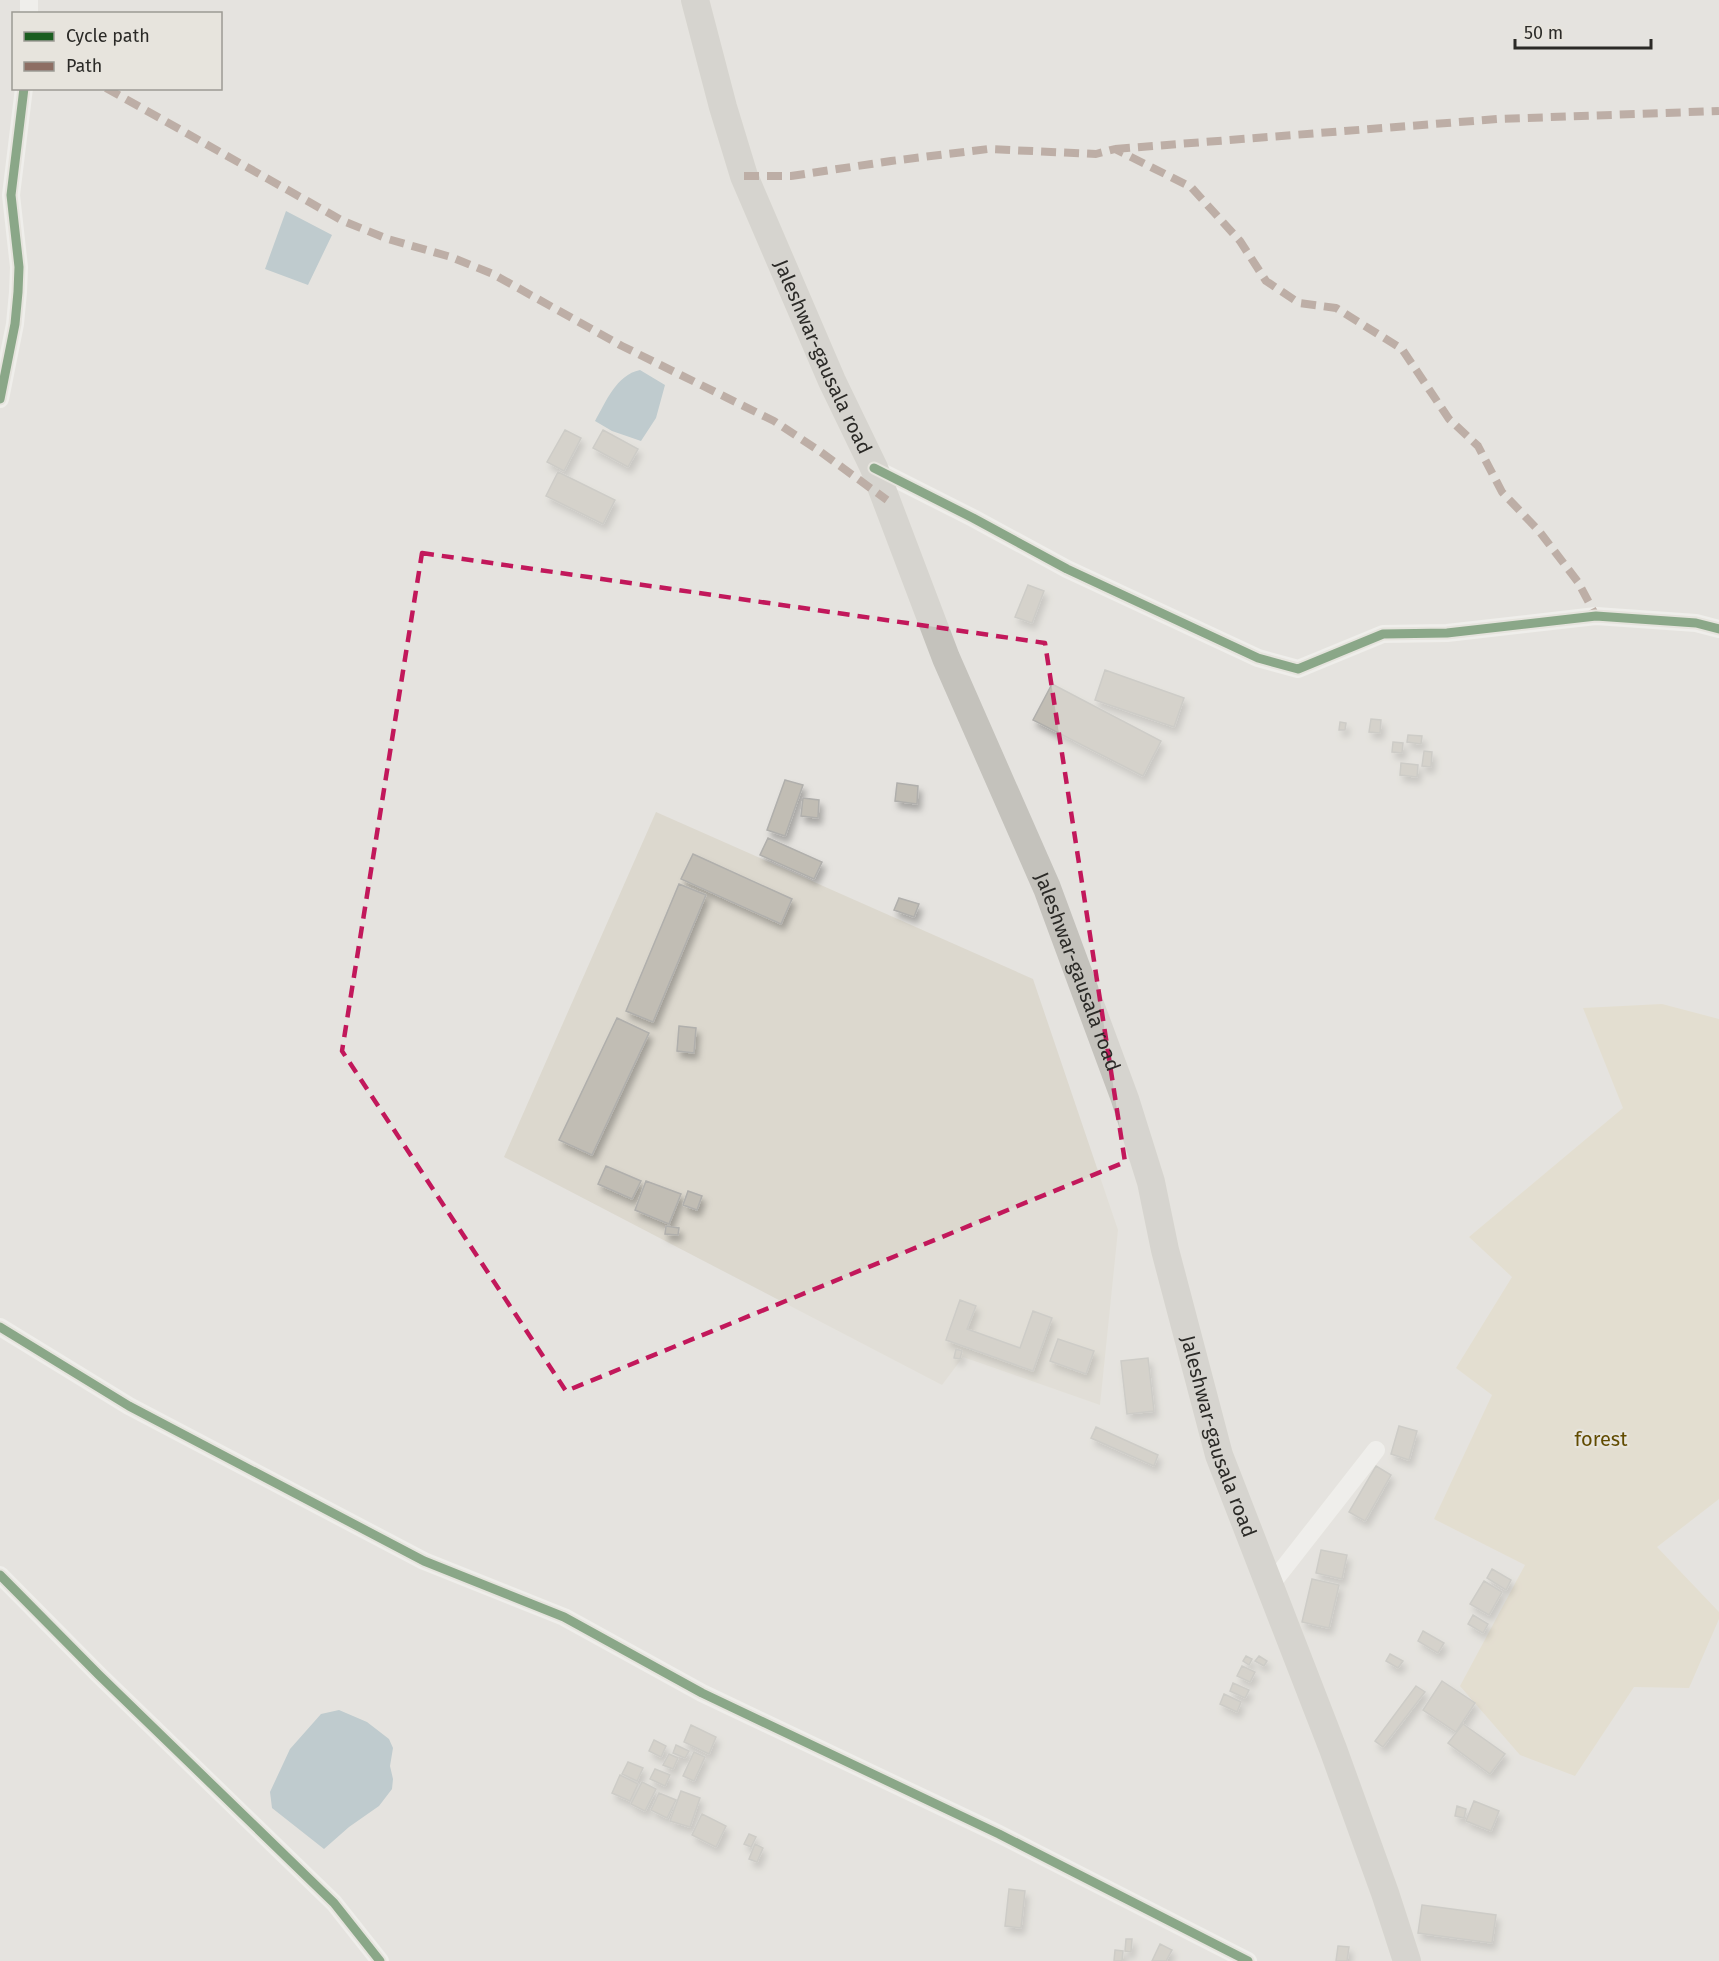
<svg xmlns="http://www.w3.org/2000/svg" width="1719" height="1961" viewBox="0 0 1719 1961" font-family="'Fira Sans',sans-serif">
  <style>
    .built { fill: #dcd8ce }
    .green { fill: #e1d7bf }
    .water { fill: #90adbb }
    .building { fill: #c1bdb4; stroke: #b0afac; stroke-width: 1.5; filter: url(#shadow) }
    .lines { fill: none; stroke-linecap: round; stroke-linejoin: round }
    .street { stroke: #fbfbfa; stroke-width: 18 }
    .primary { stroke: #c4c2bc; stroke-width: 28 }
    .quiet { stroke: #8d6e63; stroke-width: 8; stroke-dasharray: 15 8; stroke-linecap: butt }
    .cycleway-casing { stroke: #e7e4dd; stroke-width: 13 }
    .cycleway { stroke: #1b5e20; stroke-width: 9 }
    .marked { fill: none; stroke: #c2185b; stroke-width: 4.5; stroke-dasharray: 12 8; stroke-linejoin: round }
    .labels { text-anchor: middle; stroke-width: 4.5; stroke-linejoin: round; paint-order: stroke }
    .street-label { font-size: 20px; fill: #2b2a27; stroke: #e7e4dd }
    .park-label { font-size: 20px; fill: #614b00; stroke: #e7e4dd }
  </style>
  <defs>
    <filter id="shadow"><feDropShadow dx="3.5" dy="6" stdDeviation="3" flood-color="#0004"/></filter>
  </defs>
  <rect width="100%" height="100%" fill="#e5e3df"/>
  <!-- built -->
  <path class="built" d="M656,812L1033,979L1118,1230L1100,1405L963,1357L942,1385L504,1157Z"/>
  <!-- green -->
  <path class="green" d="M1662,1004L1719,1019V1499L1657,1547L1719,1612V1619L1689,1688L1634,1687L1575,1776L1520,1755L1460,1686L1525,1565L1434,1519L1492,1395L1456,1368L1512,1277L1469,1237L1623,1108L1583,1008Z"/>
  <!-- water -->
  <path class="water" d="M286,211L332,235L308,285L265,269Z
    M640,370L665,385L656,418L641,441L612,431L595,421C606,402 616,375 640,370Z
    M339,1710L367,1722L389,1739L393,1748L390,1766L393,1779L392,1789L379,1806L349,1827L324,1849L272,1808L270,1792L290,1749L321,1714Z"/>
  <!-- building -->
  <path class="building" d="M565,430L581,438L564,471L547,462Z
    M603,430L638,449L628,467L593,448Z
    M558,472L615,500L603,524L546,496Z
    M1028,585L1044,591L1032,623L1015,617Z
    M1105,670L1184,698L1174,727L1095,700Z
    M1052,684L1161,741L1143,776L1033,720Z
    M1371,719L1381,720L1380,733L1369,732Z
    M1340,722L1346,723L1345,730H1339Z
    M1408,735L1422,736L1421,744L1407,742Z
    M1393,742L1403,743L1402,753L1392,752Z
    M1424,751L1432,752L1431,767L1422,766Z
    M1401,763L1418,765L1417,777L1400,775Z
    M785,780L803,785L785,836L767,830Z
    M897,783L918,786L917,804L895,801Z
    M803,798L819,800L818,818L801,816Z
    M768,838L822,862L814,879L760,855Z
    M693,854L792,899L781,924L681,879Z
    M679,884L706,895L653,1022L626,1011Z
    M899,898L919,904L914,917L894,910Z
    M617,1018L649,1033L592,1155L559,1140Z
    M679,1026L696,1028L694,1053L677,1051Z
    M606,1166L641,1181L632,1199L598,1184Z
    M646,1181L681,1194L669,1224L635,1210Z
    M688,1191L702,1196L697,1210L683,1205Z
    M666,1226L679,1228L678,1235L665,1234Z
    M960,1300L976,1306L967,1329L1020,1348L1033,1311L1052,1318L1033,1371L946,1340Z
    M1058,1339L1094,1351L1086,1374L1050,1361Z
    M956,1349L962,1351L960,1359L954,1358Z
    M1148,1358L1154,1411L1127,1414L1121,1361Z
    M1399,1426L1417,1431L1409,1460L1391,1454Z
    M1096,1427L1158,1455L1154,1466L1091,1438Z
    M1376,1466L1391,1475L1365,1521L1349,1512Z
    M1321,1550L1347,1555L1342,1579L1316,1573Z
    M1492,1569L1511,1580L1506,1590L1487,1578Z
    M1312,1579L1339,1585L1329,1628L1302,1622Z
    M1484,1581L1502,1592L1489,1615L1470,1604Z
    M1473,1615L1488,1624L1483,1633L1468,1624Z
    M1423,1631L1444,1643L1438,1653L1418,1641Z
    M1390,1654L1403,1661L1398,1668L1386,1661Z
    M1246,1656L1252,1659L1249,1665L1243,1661Z
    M1259,1656L1267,1661L1264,1666L1255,1661Z
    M1242,1666L1255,1672L1250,1682L1237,1676Z
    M1442,1681L1475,1703L1456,1732L1423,1710Z
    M1233,1683L1249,1690L1245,1698L1230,1691Z
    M1416,1686L1425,1692L1383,1747L1375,1741Z
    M1224,1694L1241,1702L1237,1712L1220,1704Z
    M1463,1724L1505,1754L1490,1774L1448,1743Z
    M691,1725L716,1737L709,1754L684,1742Z
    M654,1740L666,1746L661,1757L649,1751Z
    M676,1745L689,1751L685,1758L673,1753Z
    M694,1752L705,1757L694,1781L683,1776Z
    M669,1754L678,1758L673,1769L663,1765Z
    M628,1762L643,1768L637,1781L622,1774Z
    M655,1769L670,1775L665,1786L650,1779Z
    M620,1775L638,1784L630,1801L612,1793Z
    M642,1782L656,1789L645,1811L631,1804Z
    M681,1791L700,1798L690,1827L670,1821Z
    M659,1793L676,1800L667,1818L651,1810Z
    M1474,1801L1499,1811L1491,1831L1466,1821Z
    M1457,1806L1466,1809L1464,1818L1455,1816Z
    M702,1814L726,1826L716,1847L692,1835Z
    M749,1834L756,1837L751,1847L744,1844Z
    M755,1844L763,1848L757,1862L749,1859Z
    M1009,1889L1025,1891L1021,1928L1005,1926Z
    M1422,1905L1496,1915L1492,1943L1418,1933Z
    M1126,1939H1132L1131,1952L1125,1951Z
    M1160,1944L1172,1950L1166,1961H1152Z
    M1338,1946L1349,1947L1347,1961H1336Z
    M1115,1950L1123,1951L1122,1961H1114Z"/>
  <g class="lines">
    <!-- street -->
    <path class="street" d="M29,0V14
      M0,399L15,324L18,292L19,267L11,195L24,88
      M874,468L973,518L1067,569L1258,658L1298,669L1383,634L1447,633L1596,616L1696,623L1719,629
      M0,1327L129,1406L424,1561L564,1617L702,1693L999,1834L1248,1961
      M0,1575L99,1675L334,1903L380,1961
      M1269,1587L1376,1450"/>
    <!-- primary -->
    <path class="primary" id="s1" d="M695,0L723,107L744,176L832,381L874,468L946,658L1047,888L1125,1099L1151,1182L1165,1250L1219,1455L1333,1749L1385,1893L1407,1961"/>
    <!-- quiet -->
    <path class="quiet" d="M106,88L343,221L388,239L451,257L493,274L622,346L774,421L818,450L887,500
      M1115,149L1498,119L1719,111
      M744,176H791L891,161L988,149L1096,154L1115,149L1191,187L1240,241L1266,281L1299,303L1336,308L1402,349L1449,419L1478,446L1502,492L1539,531L1578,582L1596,616"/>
    <defs>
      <path id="cycleway" d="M0,399L15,324L18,292L19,267L11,195L24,88
        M874,468L973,518L1067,569L1258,658L1298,669L1383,634L1447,633L1596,616L1696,623L1719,629
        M0,1327L129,1406L424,1561L564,1617L702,1693L999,1834L1248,1961
        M0,1575L99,1675L334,1903L380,1961"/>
    </defs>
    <!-- cycleway casing -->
    <use href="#cycleway" class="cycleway-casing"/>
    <!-- cycleway -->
    <use href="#cycleway" class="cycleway"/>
  </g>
  <!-- marked area -->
  <path d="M0 0H1719V1961H0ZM422,553L1045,643L1125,1162L566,1391L342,1051Z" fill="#e5e3df" fill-opacity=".55" fill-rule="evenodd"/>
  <path class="marked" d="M422,553L1045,643L1125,1162L566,1391L342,1051Z"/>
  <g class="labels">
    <!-- street labels -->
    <g class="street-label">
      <text dy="7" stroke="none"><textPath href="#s1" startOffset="380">Jaleshwar-gausala road</textPath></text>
      <text dy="7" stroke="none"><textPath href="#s1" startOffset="1046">Jaleshwar-gausala road</textPath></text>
      <text dy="7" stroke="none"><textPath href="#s1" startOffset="1532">Jaleshwar-gausala road</textPath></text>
    </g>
    <!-- park labels -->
    <g class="park-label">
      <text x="1601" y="1446">forest</text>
    </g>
  </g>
  <!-- legend -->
  <rect x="12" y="12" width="210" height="78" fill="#e7e4dd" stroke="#9c9a94" stroke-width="1.5"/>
  <rect x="24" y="32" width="30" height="9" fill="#1b5e20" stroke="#9c9a94" stroke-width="1.5"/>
  <text x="66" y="42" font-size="18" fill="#2b2a27">Cycle path</text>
  <rect x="24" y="62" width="30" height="9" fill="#8d6e63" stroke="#9c9a94" stroke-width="1.5"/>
  <text x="66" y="72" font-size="18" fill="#2b2a27">Path</text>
  <!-- scale -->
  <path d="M1515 39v9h136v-9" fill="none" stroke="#2b2a27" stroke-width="3"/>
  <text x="1524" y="39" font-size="18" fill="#2b2a27" stroke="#e7e4dd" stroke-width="4.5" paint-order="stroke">50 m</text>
</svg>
